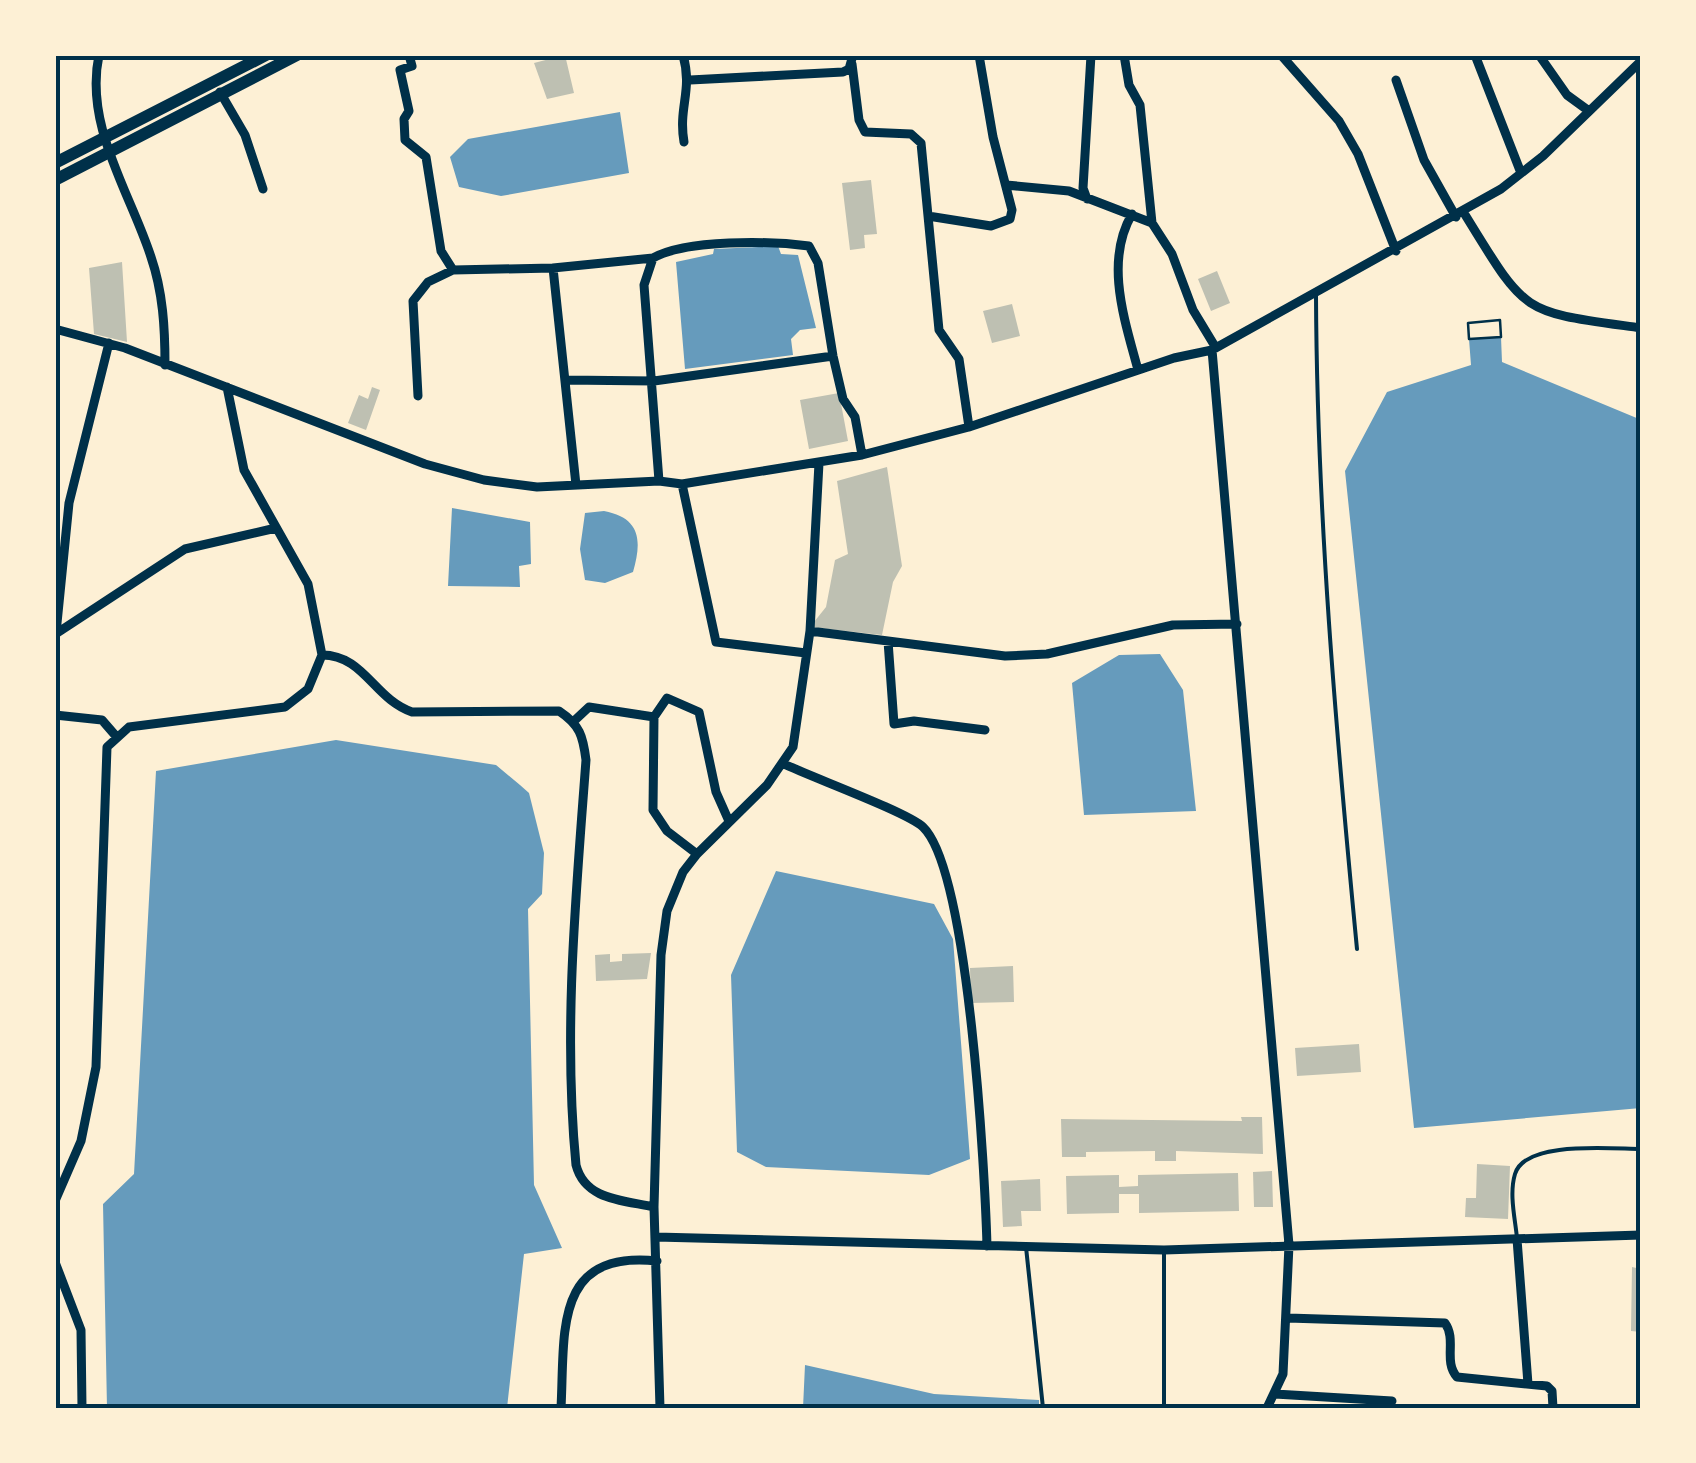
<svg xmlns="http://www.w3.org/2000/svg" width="1696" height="1463" viewBox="0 0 1696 1463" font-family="'DejaVu Sans',sans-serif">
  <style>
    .water { fill: #669bbc }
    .building { fill: #bec0b2 }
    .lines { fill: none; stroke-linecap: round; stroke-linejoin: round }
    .path { stroke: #003049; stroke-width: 2.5 }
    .service { stroke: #003049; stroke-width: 4 }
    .minor { stroke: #003049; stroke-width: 9 }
    .secondary { stroke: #003049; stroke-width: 12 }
    .neatline { fill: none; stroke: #003049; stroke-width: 4 }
  </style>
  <rect width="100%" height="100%" fill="#fdf0d5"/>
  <!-- water -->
  <path class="water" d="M620,112L629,173L501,196L459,187L450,157L468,139Z
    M778,246L781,254L798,255L816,328L800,330L791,339L793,355L685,369L676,262L713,254L714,249Z
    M1501,337L1502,362L1639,419L1641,1108L1414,1128L1345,471L1387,392L1471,365L1469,339Z
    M452,508L530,522L531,564L519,566L520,587L448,586Z
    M604,511C641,518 642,541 633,572L605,583L585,580L580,549L585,513Z
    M1160,654L1183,690L1196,811L1084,815L1072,683L1119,655Z
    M336,740L496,765L520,785L529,793L544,853L542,894L528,909L534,1185L562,1248L524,1254L507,1408H107L103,1204L134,1174L156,771Z
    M776,871L934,904L953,939L970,1159L929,1175L766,1167L737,1152L731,975Z
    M805,1365L934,1394L1039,1400V1408H803Z"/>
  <!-- building -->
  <path class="building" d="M565,55L574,93L547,99L534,63Z
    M871,180L877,234L864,235L865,248L850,250L842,183Z
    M122,262L127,342L94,334L89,268Z
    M1217,271L1230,303L1211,311L1198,279Z
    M1012,304L1020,336L992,343L983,311Z
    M372,387L380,390L366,430L348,423L359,395L368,399Z
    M839,393L848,441L809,449L800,400Z
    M887,467L902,566L893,582L882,635L810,627L826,607L835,560L848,554L837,481Z
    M651,953L647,979L596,981L595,955L610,954V962L622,961V954Z
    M1013,966L1014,1002L971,1003L970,968Z
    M1359,1044L1361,1072L1297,1076L1295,1048Z
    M1241,1117H1262L1263,1154L1176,1151V1161H1155V1151L1086,1152V1157H1062L1061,1119L1242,1121Z
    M1477,1164L1510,1166L1508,1219L1465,1217L1466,1198H1476Z
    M1272,1171L1273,1207H1254L1253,1172Z
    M1238,1173L1239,1211L1139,1213V1194H1119V1213L1067,1214L1066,1176L1119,1175V1187L1138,1186V1175Z
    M1040,1179L1041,1211H1021L1022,1226L1003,1227L1001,1181Z
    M1632,1267L1641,1269V1332L1631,1331Z"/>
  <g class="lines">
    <!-- path -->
    <path class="path" d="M1500,320L1501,337L1469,339L1468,323Z"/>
    <!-- service -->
    <path class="service" d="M1316,296C1317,515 1336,731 1357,949
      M1517,1238C1515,1218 1509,1194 1515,1174C1525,1140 1612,1149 1641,1149
      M1026,1247L1043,1408
      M1164,1250V1408"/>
    <!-- minor -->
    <path class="minor" d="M99,55C84,126 130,192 151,257C163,292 165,328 165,365
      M409,55L412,66L400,70L409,111L404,119L405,140L426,157L441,251L453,270L553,268L653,258
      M683,55C693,91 678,107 684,142
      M1124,55L1129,85L1140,105L1152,223
      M1281,55L1339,121L1358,154L1396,251
      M1475,55L1521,173
      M1539,55L1567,95L1589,111
      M852,64L859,120L865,132L911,134L921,143L939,330L959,359L969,427
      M690,80L843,72L849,69L853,55
      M1396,80L1424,160L1456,217
      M220,92L245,135L263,189
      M1006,185L1069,191L1152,223L1172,254L1193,310L1216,348
      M1087,199L1083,188L1091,55
      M1464,213C1528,317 1520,311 1641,328
      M1132,214C1104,262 1125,321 1138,370
      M928,216L991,226L1010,219L1012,210L993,137L979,55
      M553,268L576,485
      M55,329L125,348L425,464L484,480L537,487L659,481L682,484L862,455L969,427L1174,358L1212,350L1501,189L1543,156L1641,61
      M1212,350L1289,1245L1283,1374L1267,1408
      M565,380L654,381L833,356
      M418,396L413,301L428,282L453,270
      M659,481L644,285L653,258C687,239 770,241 809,246L818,263L833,356L843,399L855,417L862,455
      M682,484L716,642L806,653
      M810,631L1005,656L1047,654L1173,625L1237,624
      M56,633L69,503L109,343
      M57,633L185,549L276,528
      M888,641L894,724L914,721L985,730
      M322,655C364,655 374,699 412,712L559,711C580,725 583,736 586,760C576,895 563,1030 576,1165C585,1200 622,1200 654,1207
      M55,715L102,720L115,735
      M654,717L667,698L699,712L716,792L728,819
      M574,721L589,707L654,717L653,810L667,831L697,854
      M784,764C811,777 907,812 923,827C969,871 985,1174 987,1246
      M55,1201L81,1141L96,1067L107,747L129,727L285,707L308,689L322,655L308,584L244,470L227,387
      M656,1237L1164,1250L1641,1235
      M1517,1239L1528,1384
      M55,1262L81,1330L82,1408
      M1288,1318L1445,1323C1457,1340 1443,1361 1457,1377L1547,1386L1552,1391L1553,1408
      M1275,1394L1392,1401
      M561,1408C565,1332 553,1250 657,1261
      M660,1408L654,1207L661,955L667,911L683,872L697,854L767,785L793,747L810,631L819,463"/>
    <!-- secondary -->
    <path class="secondary" d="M55,163L266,55
      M55,180L297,55"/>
  </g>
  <!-- border -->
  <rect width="1696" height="1463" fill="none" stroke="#fdf0d5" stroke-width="115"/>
  <rect x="58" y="58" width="1580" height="1348" class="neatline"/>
</svg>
